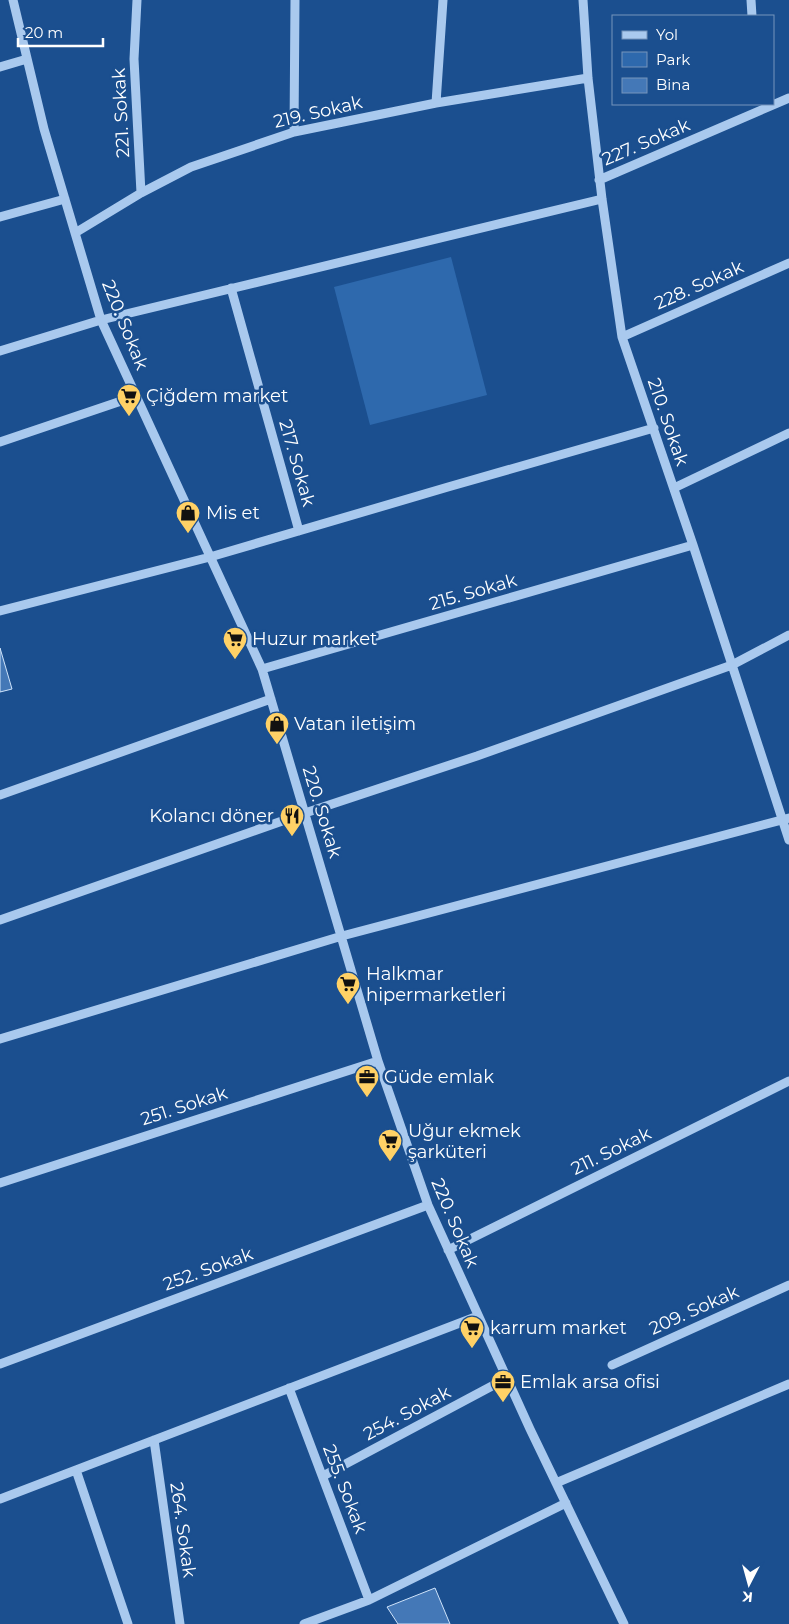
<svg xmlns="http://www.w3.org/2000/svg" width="789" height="1624" viewBox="0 0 789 1624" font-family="Montserrat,sans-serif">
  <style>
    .green { fill: #2e69ad }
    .building { fill: #4478b7; stroke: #cfe3fa }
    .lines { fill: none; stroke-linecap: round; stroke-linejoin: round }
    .minor { stroke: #a9c9ee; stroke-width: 9 }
    .labels { text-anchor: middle; stroke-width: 5; stroke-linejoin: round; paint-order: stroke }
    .street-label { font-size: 18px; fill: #fff; stroke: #1b4f8f }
    .poi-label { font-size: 18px; fill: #fff; stroke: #1b4f8f; text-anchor: start }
  </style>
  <rect width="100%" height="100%" fill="#1b4f8f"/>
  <!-- green -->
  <path class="green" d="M451,257L487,395L370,425L334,287Z"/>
  <!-- building -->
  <path class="building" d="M0,648L12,689L0,692Z
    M435,1588L450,1624H398L387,1607Z"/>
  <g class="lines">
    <!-- minor -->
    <path class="minor" d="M13,0L44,129L101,320L262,669L378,1061L428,1205L530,1429L624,1624
      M137,0L134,59L141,193
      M583,0L588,78L602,199L622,337L693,545L789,840
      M751,0L752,16
      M0,67L27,59
      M436,103L443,0
      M294,132L295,0
      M599,180L789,98
      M0,217L65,199
      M75,233L141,193L191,167L294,132L436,103L588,78
      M231,288L299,531
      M622,337L789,263
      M0,351L101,320L602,199
      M0,442L136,396
      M674,488L789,433
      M0,611L210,557L448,487L654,428
      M262,669L693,545
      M0,795L271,699
      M0,920L305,813L477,756L732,665L789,635
      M0,1039L342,936L789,818
      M0,1183L378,1061
      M448,1250L789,1081
      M0,1364L428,1205
      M612,1365L789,1285
      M289,1388L369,1600
      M154,1440L180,1624
      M76,1470L128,1624
      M323,1476L507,1378
      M556,1483L789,1384
      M0,1499L478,1316
      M304,1624L369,1600L566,1503"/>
  </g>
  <!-- icons -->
  <defs>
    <symbol id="supermarket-pin" viewBox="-11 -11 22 30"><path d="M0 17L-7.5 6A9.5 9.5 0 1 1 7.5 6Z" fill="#ffd166" stroke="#1b4f8f"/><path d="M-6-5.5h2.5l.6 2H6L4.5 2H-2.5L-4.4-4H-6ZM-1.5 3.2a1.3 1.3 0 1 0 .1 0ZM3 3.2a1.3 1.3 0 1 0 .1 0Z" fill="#111"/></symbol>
    <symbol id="shop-pin" viewBox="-11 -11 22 30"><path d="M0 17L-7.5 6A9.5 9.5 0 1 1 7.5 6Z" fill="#ffd166" stroke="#1b4f8f"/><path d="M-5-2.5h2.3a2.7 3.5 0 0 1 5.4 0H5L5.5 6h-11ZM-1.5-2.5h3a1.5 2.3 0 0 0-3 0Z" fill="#111"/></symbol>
    <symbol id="restaurant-pin" viewBox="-11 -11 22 30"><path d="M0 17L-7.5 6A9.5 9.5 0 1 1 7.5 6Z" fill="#ffd166" stroke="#1b4f8f"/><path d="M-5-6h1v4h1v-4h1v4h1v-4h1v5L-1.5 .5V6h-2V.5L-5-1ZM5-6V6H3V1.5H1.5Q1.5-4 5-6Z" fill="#111"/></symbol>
    <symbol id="office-pin" viewBox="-11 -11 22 30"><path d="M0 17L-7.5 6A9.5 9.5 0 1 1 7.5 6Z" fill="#ffd166" stroke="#1b4f8f"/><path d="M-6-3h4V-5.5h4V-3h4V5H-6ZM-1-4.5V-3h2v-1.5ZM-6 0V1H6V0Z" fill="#111"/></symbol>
  </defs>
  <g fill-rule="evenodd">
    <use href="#supermarket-pin" x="115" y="382" width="28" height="38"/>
    <use href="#shop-pin" x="174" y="499" width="28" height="38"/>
    <use href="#supermarket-pin" x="221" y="625" width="28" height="38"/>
    <use href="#shop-pin" x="263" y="710" width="28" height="38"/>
    <use href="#restaurant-pin" x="278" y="802" width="28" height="38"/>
    <use href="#supermarket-pin" x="334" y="970" width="28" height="38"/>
    <use href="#office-pin" x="353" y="1063" width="28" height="38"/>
    <use href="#supermarket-pin" x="376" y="1127" width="28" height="38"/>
    <use href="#supermarket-pin" x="458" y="1314" width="28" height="38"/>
    <use href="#office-pin" x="489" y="1368" width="28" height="38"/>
  </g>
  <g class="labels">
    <!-- street labels -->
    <g class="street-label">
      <text transform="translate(318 112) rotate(-13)" y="6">219. Sokak</text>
      <text transform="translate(121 113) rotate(-93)" y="6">221. Sokak</text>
      <text transform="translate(646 142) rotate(-23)" y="6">227. Sokak</text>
      <text transform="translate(699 285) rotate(-24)" y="6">228. Sokak</text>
      <text transform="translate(125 325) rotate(68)" y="6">220. Sokak</text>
      <text transform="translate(668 422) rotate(71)" y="6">210. Sokak</text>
      <text transform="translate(297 463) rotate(74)" y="6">217. Sokak</text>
      <text transform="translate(473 592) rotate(-16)" y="6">215. Sokak</text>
      <text transform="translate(322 812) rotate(73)" y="6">220. Sokak</text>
      <text transform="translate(184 1106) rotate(-18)" y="6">251. Sokak</text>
      <text transform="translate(611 1151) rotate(-26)" y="6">211. Sokak</text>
      <text transform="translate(455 1223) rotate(67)" y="6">220. Sokak</text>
      <text transform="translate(208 1269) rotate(-20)" y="6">252. Sokak</text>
      <text transform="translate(694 1310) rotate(-24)" y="6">209. Sokak</text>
      <text transform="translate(407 1413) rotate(-28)" y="6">254. Sokak</text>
      <text transform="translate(345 1489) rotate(69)" y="6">255. Sokak</text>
      <text transform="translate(183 1530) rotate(82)" y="6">264. Sokak</text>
    </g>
    <!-- poi labels -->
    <g class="poi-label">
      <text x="146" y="402">Çiğdem market</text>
      <text x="206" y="519">Mis et</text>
      <text x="252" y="645">Huzur market</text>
      <text x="294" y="730">Vatan iletişim</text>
      <text x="274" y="822" text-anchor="end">Kolancı döner</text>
      <text x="366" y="980">Halkmar<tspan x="366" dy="21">hipermarketleri</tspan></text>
      <text x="384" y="1083">Güde emlak</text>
      <text x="408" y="1137">Uğur ekmek<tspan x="408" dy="21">şarküteri</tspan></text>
      <text x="490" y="1334">karrum market</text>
      <text x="520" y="1388">Emlak arsa ofisi</text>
    </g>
  </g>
  <!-- legend -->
  <rect x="612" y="15" width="162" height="90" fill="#1b4f8f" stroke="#7695bc"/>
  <rect x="622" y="31" width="25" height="8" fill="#a9c9ee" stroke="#7695bc"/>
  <text x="656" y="40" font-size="15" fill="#ffffff">Yol</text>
  <rect x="622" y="52" width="25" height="15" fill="#2e69ad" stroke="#7695bc"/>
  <text x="656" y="65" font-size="15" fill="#ffffff">Park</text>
  <rect x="622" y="78" width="25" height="15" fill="#4478b7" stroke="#7695bc"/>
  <text x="656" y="90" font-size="15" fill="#ffffff">Bina</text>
  <!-- north arrow -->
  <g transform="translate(749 1584) rotate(186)" stroke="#1b4f8f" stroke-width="4" paint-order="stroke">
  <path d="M0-4L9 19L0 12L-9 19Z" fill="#ffffff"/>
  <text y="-8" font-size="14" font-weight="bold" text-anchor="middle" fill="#ffffff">K</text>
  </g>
  <!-- scale -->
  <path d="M18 38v8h85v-8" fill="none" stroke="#ffffff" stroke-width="2.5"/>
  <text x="25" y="38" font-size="15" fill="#ffffff" stroke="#1b4f8f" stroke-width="4" paint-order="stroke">20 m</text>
</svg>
